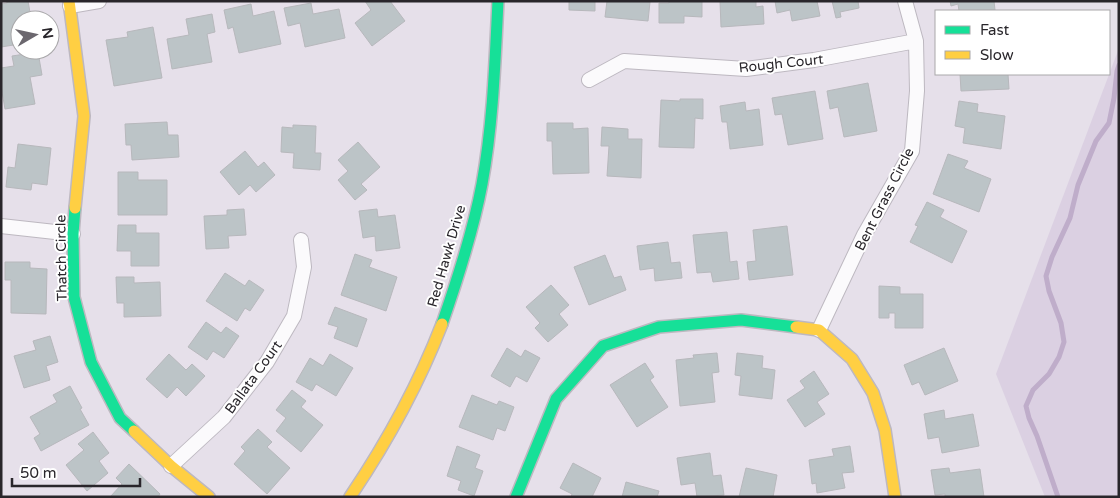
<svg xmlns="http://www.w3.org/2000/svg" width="1120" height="498" viewBox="0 0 1120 498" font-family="'Varela Round',sans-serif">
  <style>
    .green { fill: #dbd0e2 }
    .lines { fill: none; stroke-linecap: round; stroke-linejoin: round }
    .stream { stroke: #bfadca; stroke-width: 5 }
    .building { fill: #bcc4c7; stroke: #b7b8bc }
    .street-casing { stroke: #bdb8c0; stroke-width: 16 }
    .fast-casing { stroke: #bdb8c0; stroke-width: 14 }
    .slow-casing { stroke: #bdb8c0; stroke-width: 14 }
    .street { stroke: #fbfafc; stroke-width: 14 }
    .fast { stroke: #16e098; stroke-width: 11 }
    .slow { stroke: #ffcf43; stroke-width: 11 }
    .labels { text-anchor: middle; stroke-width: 4; stroke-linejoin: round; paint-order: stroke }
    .street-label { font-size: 14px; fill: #29262b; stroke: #fff }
  </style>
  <rect width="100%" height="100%" fill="#e6e0ea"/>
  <!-- green -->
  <path class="green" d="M1119,48V497H1045L996,374Z"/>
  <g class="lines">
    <!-- stream -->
    <path class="stream" d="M1058,497L1037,436L1029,418L1026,406L1033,390L1049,374L1059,357L1064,342L1061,323L1049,291L1046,276L1052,257L1070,218L1078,185L1096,141L1109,123L1114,98L1117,71L1119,65"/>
  </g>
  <!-- building -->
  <path class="building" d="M7,1H28L31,18L20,20V44L1,47V4L7,3Z
    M365,1H390L405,21L372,46L355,23L371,10Z
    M569,1H595V11L569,10Z
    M607,1L650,2L648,21L605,17Z
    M669,1H702V17L684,16V23H659V3H669Z
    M720,1H756V7L763,6L764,24L721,27Z
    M775,1H817L820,16L792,21L790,10L777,13Z
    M832,1H858L859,8L840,12L841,17L836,18Z
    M950,1H994L995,10L959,11L958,4L951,6Z
    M311,3L313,14L339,9L345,38L305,47L300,23L288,26L284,8Z
    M251,4L253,16L274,11L281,44L239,53L233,27L228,29L224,10Z
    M212,14L215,32L207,34L212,62L172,69L167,39L189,35L186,19Z
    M153,27L162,78L114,86L106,40L128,37L127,32Z
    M38,52L42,75L30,77L35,104L5,109L1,86V68L14,66L12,56Z
    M960,74H1008L1009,89L961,91Z
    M868,83L877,131L844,137L838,107L830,109L827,91Z
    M815,91L823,139L788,145L782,114L775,115L772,98Z
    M680,99H703V119L695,118L694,148L659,147L661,100L680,101Z
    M959,101L978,104L977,112L1005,116L1001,149L963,143L965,128L955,126Z
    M745,102L746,111L759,109L763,145L730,149L727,122H722L720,106Z
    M167,122L168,135H178L179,157L132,160L131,145H126L125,124Z
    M547,123H573V129L588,128L589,173L553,174L552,141H547Z
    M293,125L316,126L315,153H321L320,170L293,168L294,153L281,152L282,127L293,128Z
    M602,127L628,129V139H642L641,178L607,176L609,146H601Z
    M358,142L380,167L361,184L367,190L355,200L338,180L348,171L338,160Z
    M18,144L51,148L47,185L32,183L31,190L6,187L8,167L15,168Z
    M245,151L258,167L264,162L275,175L256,192L250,185L239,195L220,172Z
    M948,154L968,161L964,168L991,179L979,212L933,194Z
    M118,172H138V180H167V215H118Z
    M927,202L944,210L940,217L967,231L952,263L910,242L918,226L915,225Z
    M244,209L246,235L228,236L229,248L206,249L204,216L227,215V210Z
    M377,209L378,217L395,215L400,248L376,251L375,236L363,238L359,211Z
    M118,225H136V233H159V266H131V251H117Z
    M787,226L793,275L749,280L747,262L756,261L753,230Z
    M727,232L730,262L737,261L739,279L713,282L711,272L697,273L693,235Z
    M668,242L671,263L680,262L682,278L655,281L654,268L640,270L637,246Z
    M355,254L372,260L369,267L397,277L386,311L341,295Z
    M605,255L614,278L621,276L626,290L589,305L574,267Z
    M5,262H30V268L47,269L46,314L11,313V280H5Z
    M225,273L245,286L249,280L264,290L250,311L245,308L237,321L206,301Z
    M116,277H134V283L160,282L161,316L124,317V303H117Z
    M551,285L569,305L559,314L568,325L548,342L535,328L540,323L526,307Z
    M879,286L900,287V294H923V328H895V313H889V318H879Z
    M335,307L367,319L357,347L334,338L338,327L328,324Z
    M206,322L221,333L226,327L239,336L224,358L213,351L207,360L188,347Z
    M50,336L58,362L46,366L50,380L24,388L14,356L36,350L33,341Z
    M507,348L521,357L525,350L540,358L527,382L516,376L510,387L491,376Z
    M944,348L958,381L925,395L919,382L912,385L904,365Z
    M717,353L719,372L712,373L715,402L680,406L676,360L694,358L693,355Z
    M737,353L763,356L762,368L775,370L772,399L739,395L741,376L735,375Z
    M169,354L186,370L192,364L205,376L186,396L177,387L167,398L146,379Z
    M330,354L353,368L336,396L316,384L312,391L296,382L310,358L323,366Z
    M645,363L654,377L650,380L668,407L637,427L610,385Z
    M814,371L829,394L817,402L825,414L805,427L787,400L805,388L800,381Z
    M70,386L82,408L80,409L89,425L41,451L34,438L40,434L30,417L57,402L53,395Z
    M292,390L306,401L301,407L323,425L301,452L276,431L286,418L276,410Z
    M472,395L497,405L499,401L514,407L505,431L497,428L493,440L459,427Z
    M944,410L945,419L973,414L979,446L942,453L939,437L928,439L924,414Z
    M258,429L272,442L267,447L290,468L267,494L234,464L245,451L241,447Z
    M93,432L109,453L99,461L108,473L87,491L66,465L84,450L78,444Z
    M457,446L480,455L475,468L483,471L474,496L458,490L461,481L447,476Z
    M850,446L854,472L842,473L845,488L817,493L816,483L812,484L809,460L834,456L832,449Z
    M710,453L713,476L721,475L724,495L697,497L695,483L681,485L677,458Z
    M573,463L601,478L592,497H571L572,494L560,488Z
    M129,464L160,494L158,497H110L122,484L116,478Z
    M746,468L777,475L773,497H739Z
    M949,468L950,473L980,469L984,497H945V494L935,495L931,470Z
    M626,482L659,491L657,497H622Z"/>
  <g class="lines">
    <defs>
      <path id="street" d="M70,6L99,1
        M589,80L624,61L746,69L814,60L916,41
        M1,226L73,234
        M819,330L864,235L912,151L917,91L916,41L905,1
        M171,466L224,417L267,362L294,316L304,267L301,240"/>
      <path id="fast" d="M75,208L73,234L74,297L91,362L120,418L134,431
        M442,324C458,278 473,232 482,184C493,124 495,62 498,1
        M516,497L556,399L603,346L659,327L741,320L796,327"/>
      <path id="slow" d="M69,1L84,116L75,208
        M796,327L819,330L852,359L873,393L885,430L895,497
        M134,431L171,466L209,497
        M350,497C387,442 418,386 442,324"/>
    </defs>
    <!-- street casing -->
    <use href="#street" class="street-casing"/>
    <!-- fast casing -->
    <use href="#fast" class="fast-casing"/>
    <!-- slow casing -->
    <use href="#slow" class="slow-casing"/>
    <!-- street -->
    <use href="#street" class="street"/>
    <!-- fast -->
    <use href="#fast" class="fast"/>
    <!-- slow -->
    <use href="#slow" class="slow"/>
  </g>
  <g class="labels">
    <!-- street labels -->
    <g class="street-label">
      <text transform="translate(781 63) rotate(-6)" y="5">Rough Court</text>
      <text transform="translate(884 199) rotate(-63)" y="5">Bent Grass Circle</text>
      <text transform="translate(446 256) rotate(-74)" y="5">Red Hawk Drive</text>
      <text transform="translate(61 258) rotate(-91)" y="5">Thatch Circle</text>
      <text transform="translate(253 377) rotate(-54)" y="5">Ballata Court</text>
    </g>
  </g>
  <!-- border -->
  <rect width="1120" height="498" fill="none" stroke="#29262b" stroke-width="5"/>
  <!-- legend -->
  <rect x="935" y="10" width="175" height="65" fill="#ffffff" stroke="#a9a8aa"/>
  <rect x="945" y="26" width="25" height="8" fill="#16e098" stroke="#a9a8aa"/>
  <text x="980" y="35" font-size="15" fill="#29262b">Fast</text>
  <rect x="945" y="51" width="25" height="8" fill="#ffcf43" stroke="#a9a8aa"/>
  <text x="980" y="60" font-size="15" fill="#29262b">Slow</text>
  <!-- north arrow -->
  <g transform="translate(35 35) rotate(81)"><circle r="24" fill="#ffffff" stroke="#a9a8aa"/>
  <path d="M0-4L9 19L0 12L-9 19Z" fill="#6b676e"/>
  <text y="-8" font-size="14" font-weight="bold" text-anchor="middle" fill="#29262b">N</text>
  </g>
  <!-- scale -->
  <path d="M12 478v8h128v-8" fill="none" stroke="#29262b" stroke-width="2.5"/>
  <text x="20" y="478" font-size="15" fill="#29262b" stroke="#ffffff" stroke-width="4" paint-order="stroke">50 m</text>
</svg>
